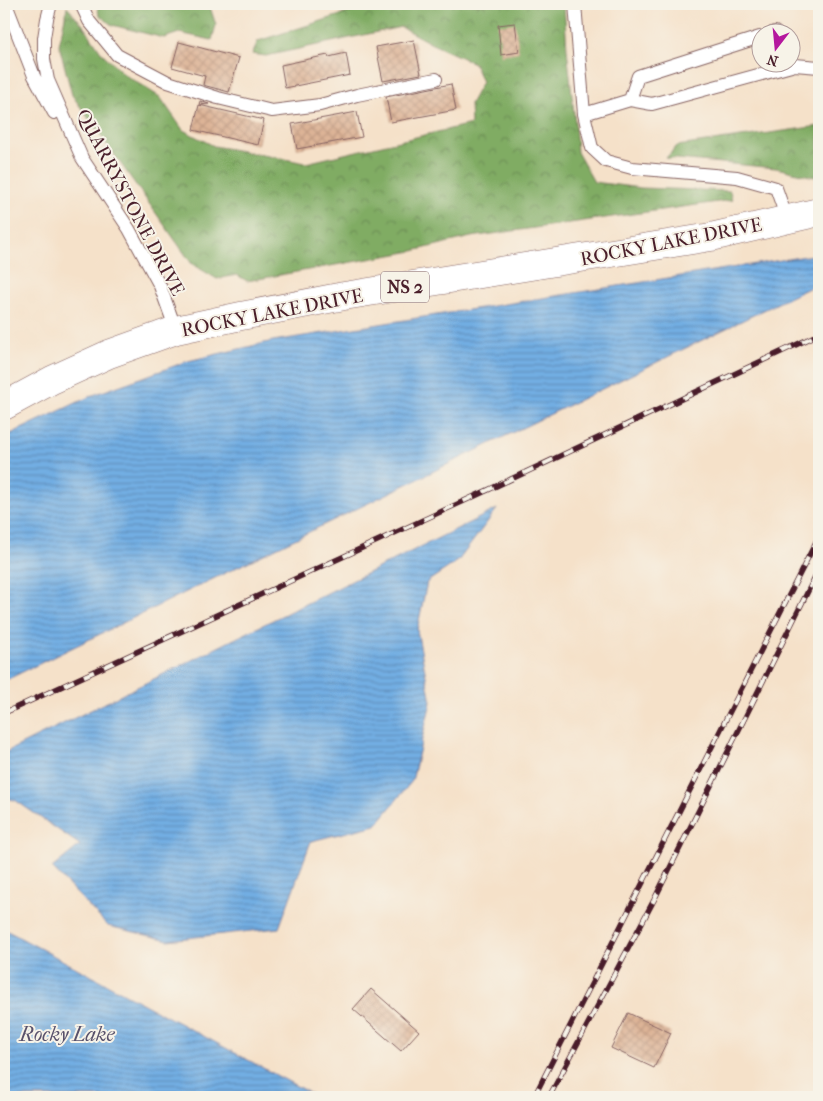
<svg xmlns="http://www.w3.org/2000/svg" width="823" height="1101" viewBox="0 0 823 1101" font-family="'IM FELL French Canon',serif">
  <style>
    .forest { fill: url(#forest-crowns); stroke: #656648 }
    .water { fill: url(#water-rules); stroke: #5e6687 }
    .building { fill: url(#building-cross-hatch) }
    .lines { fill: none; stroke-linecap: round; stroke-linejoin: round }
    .lane-casing { stroke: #866362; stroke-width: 14 }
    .primary-casing { stroke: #866362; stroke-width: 29 }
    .lane { stroke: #fff; stroke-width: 12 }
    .primary { stroke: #fff; stroke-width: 28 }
    .rail-casing { stroke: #4a1f2b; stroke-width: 5.5 }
    .rail { stroke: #f7f3e8; stroke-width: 4; stroke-dasharray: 11; stroke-linecap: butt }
    .labels { text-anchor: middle; stroke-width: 4; stroke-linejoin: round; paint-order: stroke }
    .shield { fill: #f7f3e8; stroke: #7e5f64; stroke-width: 1 }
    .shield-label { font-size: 18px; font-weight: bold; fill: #4a1f2b }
    .street-label { font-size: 19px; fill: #4a1f2b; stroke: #f7f3e8 }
    .water-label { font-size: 20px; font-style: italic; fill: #58516b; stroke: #f7f3e8 }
  </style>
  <defs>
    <pattern id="forest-crowns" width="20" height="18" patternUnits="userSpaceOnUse" patternTransform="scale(1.25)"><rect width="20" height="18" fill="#80ac64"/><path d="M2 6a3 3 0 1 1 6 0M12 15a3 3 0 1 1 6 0" fill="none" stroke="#6b8b53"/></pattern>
    <pattern id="water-rules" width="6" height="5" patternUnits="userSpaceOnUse" patternTransform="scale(1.25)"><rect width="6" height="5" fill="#72aee3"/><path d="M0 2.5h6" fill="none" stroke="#608db8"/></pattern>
    <pattern id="building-cross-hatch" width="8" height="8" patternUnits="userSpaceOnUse" patternTransform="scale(1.25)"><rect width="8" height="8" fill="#ddb497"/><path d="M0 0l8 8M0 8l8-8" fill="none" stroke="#bf9a82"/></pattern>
  </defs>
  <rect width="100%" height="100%" fill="#f7f3e8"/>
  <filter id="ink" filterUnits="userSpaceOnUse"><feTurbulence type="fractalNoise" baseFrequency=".02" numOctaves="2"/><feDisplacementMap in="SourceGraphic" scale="10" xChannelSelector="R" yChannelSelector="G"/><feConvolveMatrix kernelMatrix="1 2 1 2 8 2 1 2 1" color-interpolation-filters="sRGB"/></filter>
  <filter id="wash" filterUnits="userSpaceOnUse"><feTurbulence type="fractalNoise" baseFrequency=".0096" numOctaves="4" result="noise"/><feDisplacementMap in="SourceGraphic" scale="20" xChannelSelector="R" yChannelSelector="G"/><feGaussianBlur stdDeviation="1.12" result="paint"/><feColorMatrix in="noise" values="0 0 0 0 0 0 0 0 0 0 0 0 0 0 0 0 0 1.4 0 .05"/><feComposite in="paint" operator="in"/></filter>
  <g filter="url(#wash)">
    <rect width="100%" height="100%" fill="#f5e1c9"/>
    <!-- forest -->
    <path class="forest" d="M97,4H106L117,7L118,4H209L216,25L212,40L179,33L164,38L112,25L99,15Z
      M375,4H564L567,49L575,122L577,152L594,182L641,188L730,191L732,200L471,237L413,251L247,281L237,275L217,279L192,264L72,95L59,45L67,7L83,25L102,53L125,75L160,97L183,130L214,146L306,163L471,124L470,104L482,82L474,63L432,44L401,27L266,56L252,54L258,41Z
      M819,126V178L776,168L666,158L677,146Z"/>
    <!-- water -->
    <path class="water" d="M819,254V283L4,681V437L93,395L188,361L273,341Z
      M497,509L458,561L427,582L417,630L431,702L412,781L376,825L311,841L279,928L168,940L108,926L52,868L80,845L15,800L4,798V753Z
      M4,929L317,1097H4Z"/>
    <g id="blocks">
      <!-- building -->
      <path class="building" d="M515,23L519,52L501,55L498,25Z
        M414,40L421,74L383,81L376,47Z
        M179,42L239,58L229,92L203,85L205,76L172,67Z
        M346,53L350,75L285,88L281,65L328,55L329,57Z
        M451,84L456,110L391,122L386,97Z
        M200,101L209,104L199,105L264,120L258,145L193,130Z
        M357,112L362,137L297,149L292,124Z
        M371,989L419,1031L401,1051L353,1009Z
        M628,1013L671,1033L654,1068L611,1048Z"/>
    </g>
  </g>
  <g filter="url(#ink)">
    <use href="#blocks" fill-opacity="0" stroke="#866362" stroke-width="1"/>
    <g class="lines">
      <defs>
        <path id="lane" d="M6,4L34,76L54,113
          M51,4L47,19L44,38V59L48,80L82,158L129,229L160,286L176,330
          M81,4L89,21L117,55L168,82L218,98L272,111L320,105L357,95L436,79
          M575,4L584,114L592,148L606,161L632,168L737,177L776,188L787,219
          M774,32H775
          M630,100L638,76L760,37
          M584,114L630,100L652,104L795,65L819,67"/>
        <path id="primary" d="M4,406L52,380L109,354L176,330L241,316L344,296L711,237L819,212"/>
      </defs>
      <!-- lane casing -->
      <use href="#lane" class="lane-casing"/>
      <!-- primary casing -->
      <use href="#primary" class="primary-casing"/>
      <!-- lane -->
      <use href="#lane" class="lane"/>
      <!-- primary -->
      <use href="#primary" class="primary"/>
      <defs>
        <path id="rail" d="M4,713L488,490L819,334
          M534,1097L819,536
          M549,1097L654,900L819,569"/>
      </defs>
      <!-- rail casing -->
      <use href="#rail" class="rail-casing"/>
      <!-- rail -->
      <use href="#rail" class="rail"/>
    </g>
  </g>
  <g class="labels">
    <!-- shield labels -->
    <rect class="shield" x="381" y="271.5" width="48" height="31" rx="4"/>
    <g class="shield-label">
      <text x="405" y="293">NS 2</text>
    </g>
    <!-- street labels -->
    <g class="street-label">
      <text transform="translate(131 202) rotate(62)" y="7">QUARRYSTONE DRIVE</text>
      <text transform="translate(671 241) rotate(-11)" y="7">ROCKY LAKE DRIVE</text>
      <text transform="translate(272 312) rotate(-11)" y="7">ROCKY LAKE DRIVE</text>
    </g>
    <!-- water labels -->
    <g class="water-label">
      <text x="67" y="1041">Rocky Lake</text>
    </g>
  </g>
  <!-- margin -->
  <rect width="823" height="1101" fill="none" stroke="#f7f3e8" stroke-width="20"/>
  <!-- north arrow -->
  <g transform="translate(776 48) rotate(196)"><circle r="24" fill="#f7f3e8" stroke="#b29e9c"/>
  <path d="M0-4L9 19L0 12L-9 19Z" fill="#b5179e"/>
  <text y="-8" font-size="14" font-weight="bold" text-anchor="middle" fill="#4a1f2b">N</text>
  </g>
</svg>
